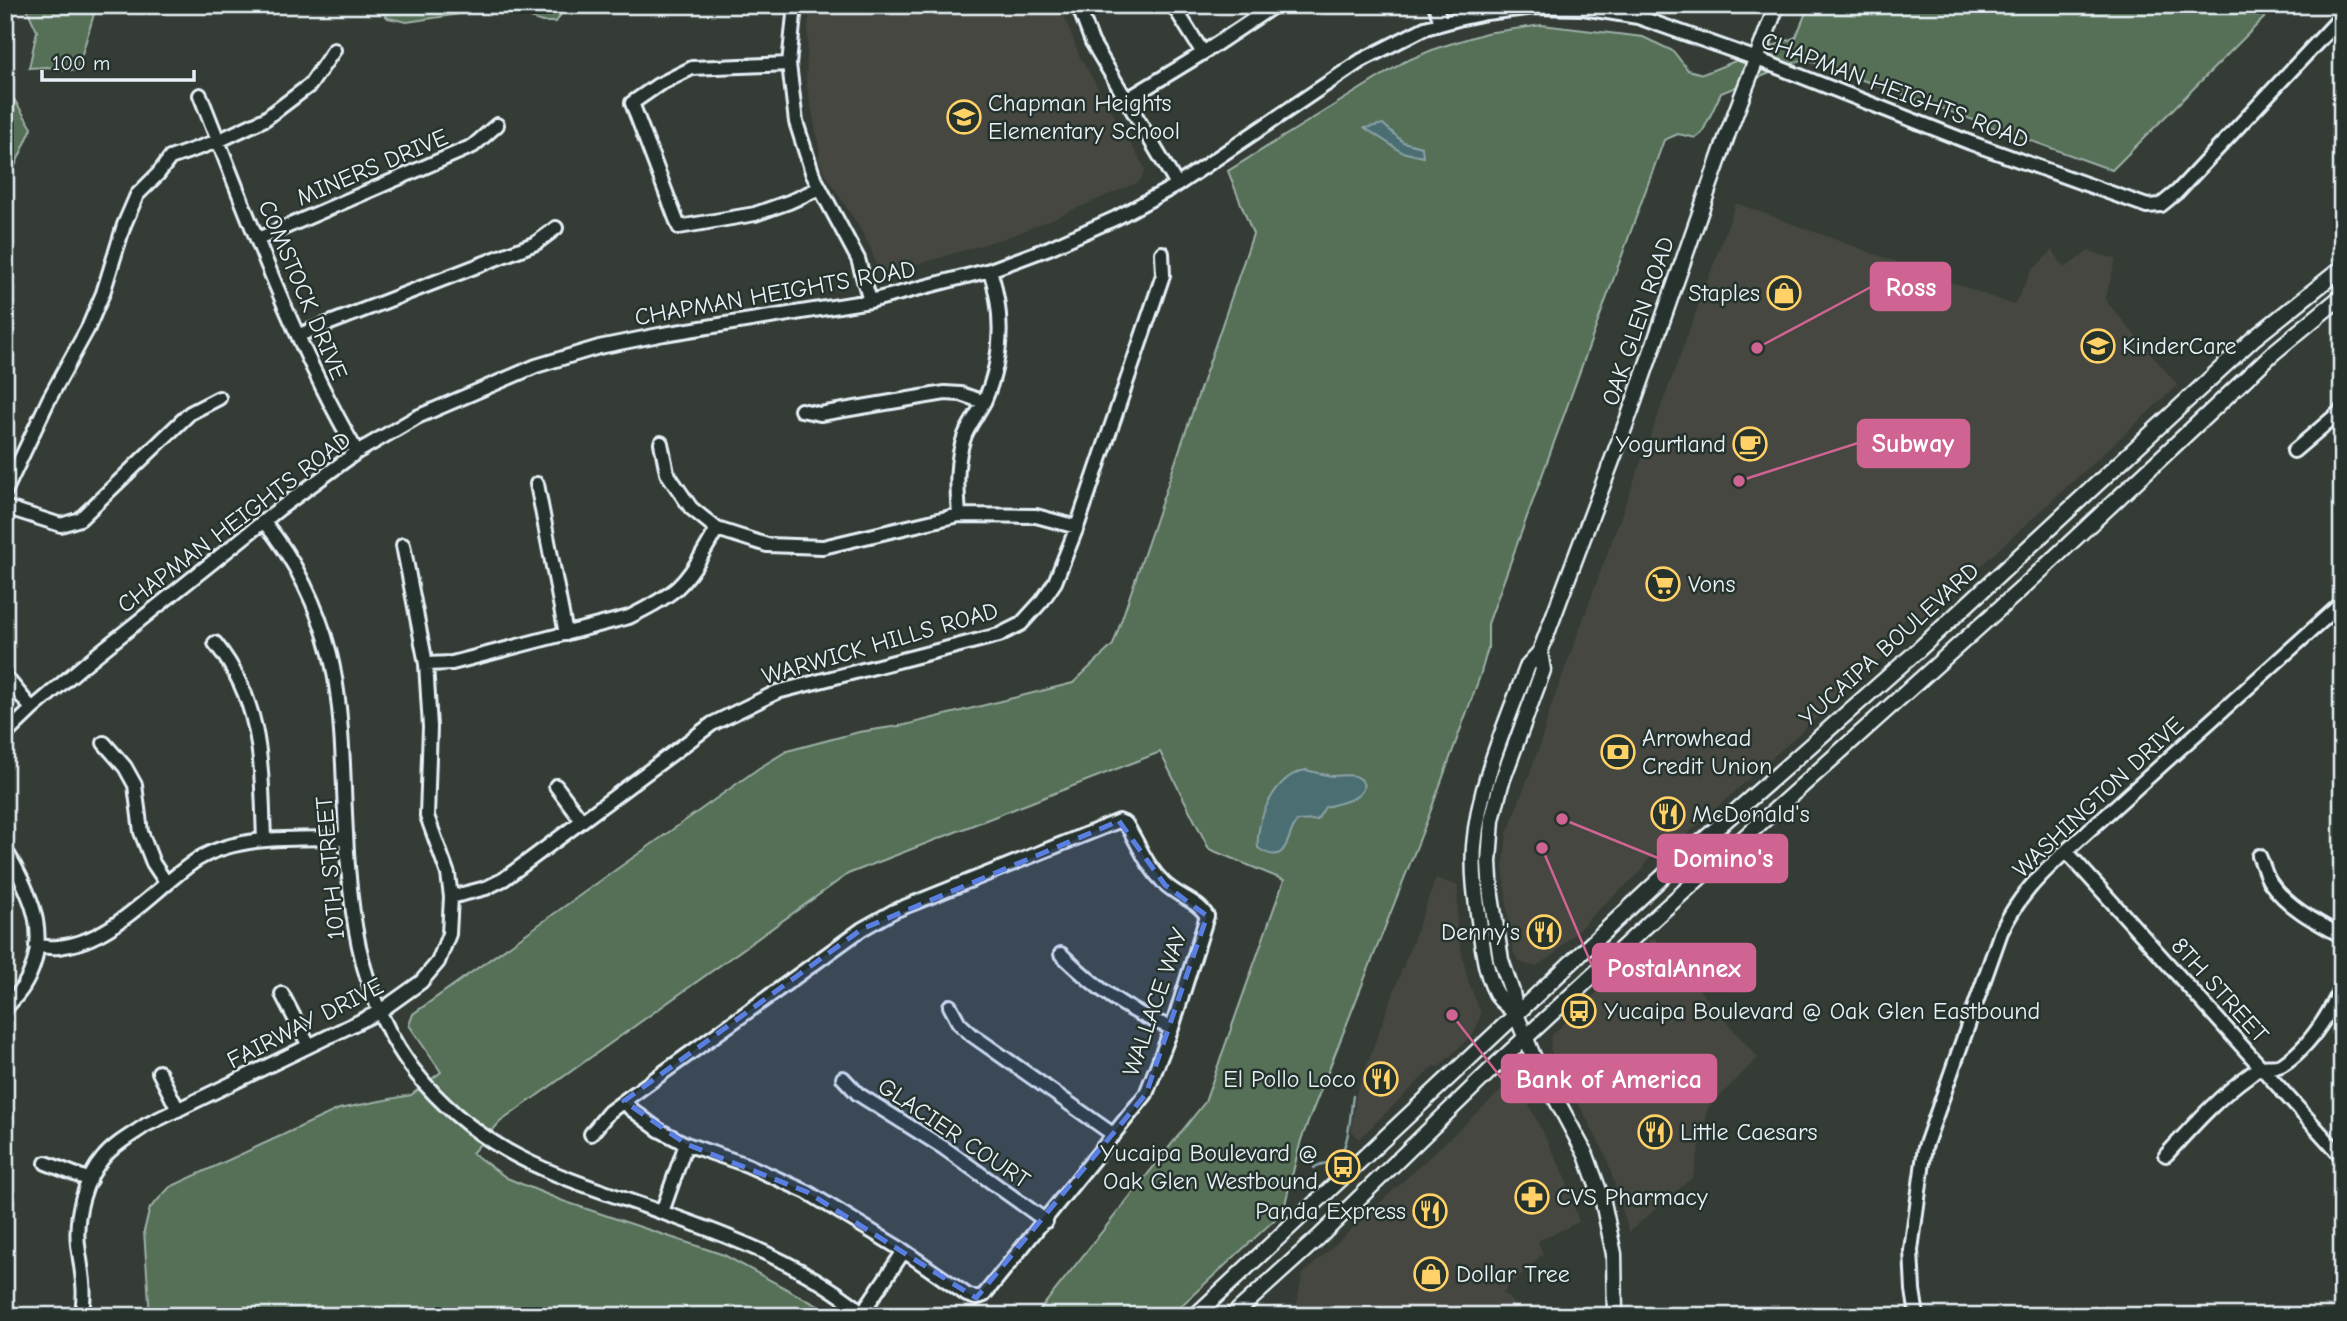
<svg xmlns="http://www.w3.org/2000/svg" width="2347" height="1321" viewBox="0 0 2347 1321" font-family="'Comic Neue',sans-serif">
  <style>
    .built { fill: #45473f }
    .green { fill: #547057; stroke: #9eb0a8; stroke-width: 2 }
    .water { fill: #4c6e73; stroke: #8aa2a8; stroke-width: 2 }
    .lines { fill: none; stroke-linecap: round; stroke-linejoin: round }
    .stream { stroke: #8aa2a8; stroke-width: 2.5 }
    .minor-casing { stroke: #e8f1f8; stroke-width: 18 }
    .major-casing { stroke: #e8f1f8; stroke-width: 19 }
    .minor { stroke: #26332d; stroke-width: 12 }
    .major { stroke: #26332d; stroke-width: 14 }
    .marked { fill: #5a7fe2; fill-opacity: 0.2; stroke: #5a7fe2; stroke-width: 5; stroke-dasharray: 14 9; stroke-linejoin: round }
    .labels { text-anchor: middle; stroke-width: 5; stroke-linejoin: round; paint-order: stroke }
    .street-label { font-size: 24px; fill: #e8f1f8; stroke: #26332d }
    .poi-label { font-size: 24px; fill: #e8f1f8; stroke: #26332d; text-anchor: start }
    .leader { fill: none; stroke: #cf6492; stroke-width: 2.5 }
    .callout-dot { fill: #cf6492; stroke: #26332d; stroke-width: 2.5 }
    .callout { fill: #cf6492; stroke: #cf6492; stroke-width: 2.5 }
    .callout-label { font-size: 26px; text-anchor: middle; font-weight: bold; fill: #fff }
  </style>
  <rect width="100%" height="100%" fill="#343c35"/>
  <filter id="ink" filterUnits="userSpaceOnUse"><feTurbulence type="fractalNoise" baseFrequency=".0143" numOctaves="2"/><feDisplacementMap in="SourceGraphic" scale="14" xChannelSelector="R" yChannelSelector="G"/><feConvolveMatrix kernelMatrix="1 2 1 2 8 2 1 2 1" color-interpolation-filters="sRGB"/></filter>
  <g filter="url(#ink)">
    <!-- built -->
    <path class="built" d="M811,5H1060L1080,57L1146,170L1139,182L1014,235L939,258L884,273L878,272L871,249L859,227L827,177L818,159L820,152L806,82L808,25Z
      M1736,203L2014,305L2032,270L2053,250L2064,268L2089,251L2116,259L2105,300L2178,385L1924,618L1905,619L1885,648L1886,656L1860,673L1835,696L1820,715L1681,840L1670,842L1646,862L1643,870L1598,910L1551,957L1536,966L1528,965L1519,961L1514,954L1510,937L1503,867L1507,834L1540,745L1549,712Z
      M1436,878L1458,886L1457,926L1462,954L1468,980L1481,1014L1474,1033L1439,1067L1434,1066L1359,1139L1351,1130L1357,1091Z
      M1654,938L1758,1058L1708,1108L1693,1177L1629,1232L1606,1156L1550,1049L1552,1035Z
      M1508,1084H1516L1522,1091L1565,1176L1579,1222L1538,1241L1543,1254L1503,1292L1525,1316H1295L1302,1275Z"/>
    <!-- green -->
    <path class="green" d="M25,5H103L94,14L77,71L47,67L29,68L37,31Z
      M375,5H567L556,22H542L520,14L486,10L407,22L388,18Z
      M1809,5H2066L2081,9L2086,5H2277L2112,170L1804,59L1721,93L1702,133L1696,138L1678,134L1664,140L1488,624V648L1480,676L1428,818L1301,1140L1283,1212L1170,1316H1035L1205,1102L1284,880L1209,849L1160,752L848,874L500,1122L472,1153L507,1178L563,1201L724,1255L829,1312L830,1316H479L473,1314L459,1316H150L144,1231L150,1208L170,1187L339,1109L411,1095L441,1072L409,1025L413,1014L759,768L787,751L859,732L905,725L1073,683L1113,645L1253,234L1228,171L1404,62L1437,48L1486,33L1542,25L1643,37L1673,51L1688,70L1703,74L1796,37Z
      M5,85L32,128L5,188Z"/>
    <!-- water -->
    <path class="water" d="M1383,124L1403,142L1422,147L1423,157L1402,152L1365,128Z
      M1306,770C1315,772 1324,775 1333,776C1340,776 1348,774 1355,776C1358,777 1362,779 1363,783C1368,799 1335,804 1325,807L1317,820L1297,821C1286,834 1289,869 1258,848C1255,820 1275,775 1306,770Z"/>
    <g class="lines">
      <!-- stream -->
      <path class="stream" d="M1314,1168C1320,1162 1328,1165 1335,1160C1350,1150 1350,1113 1353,1096"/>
      <defs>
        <path id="minor" d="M795,5L789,64L796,122L813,175L858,259L870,301
          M1078,5L1092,42L1177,185
          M1173,5L1203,53
          M1435,5L1441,23
          M789,64L692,68L658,85L632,103L679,227L755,214L789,202L820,188
          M200,95C248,215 292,340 357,452
          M1126,100L1203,53L1275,5
          M258,239L473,146L497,125
          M299,335L536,243L556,228
          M801,410L820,414L945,393L961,394L984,402
          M661,443L667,473L691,508L717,529L767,545L823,547L959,515L1036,516L1077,527
          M2294,451L2342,410
          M537,484L566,634
          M5,492L49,399L88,328L103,293L124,225L137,195L158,174L170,158L218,141L265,119L310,85L334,50
          M5,507L61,525L80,519L190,413L219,398
          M959,515C957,489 955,461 965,435C970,424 978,413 984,402C1003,359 1004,314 990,270
          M264,522C295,559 318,607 330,654C339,690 341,728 343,764C348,877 346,994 425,1084C493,1161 569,1179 661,1212C733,1237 808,1266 867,1316
          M215,643C264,704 261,766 264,840
          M426,664L452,663L629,617C645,609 663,600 677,588C694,572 705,549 717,529
          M5,676L32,709
          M5,735L32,709L85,664L279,509L357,452L417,417L536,366L599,347L664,334L870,301L990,270L1049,248L1116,218L1177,185L1362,60L1425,28L1458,19L1486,13L1535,7L1583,8L1638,17L1757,59L1971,143L2147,206L2161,205L2177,192L2342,16
          M104,743L125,767L135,785L141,832L153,863L167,884
          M556,786L582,821
          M2066,851L2342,1157
          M2259,856C2263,864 2265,875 2270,882C2287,907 2316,922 2342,936
          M451,897L486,888L504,879L712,724L777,692L999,635L1021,624L1042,601L1055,582L1077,527L1163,275L1162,253
          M36,946C43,946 51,948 58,947C101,943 136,909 168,882C178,874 187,866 198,859C241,834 298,839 346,838
          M1061,954C1096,988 1126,1011 1172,1028
          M282,994L309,1046
          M950,1006L959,1023L972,1035L1114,1135
          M5,1009C11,1002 18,995 23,987C52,940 33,898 9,856
          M159,1072L178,1110
          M843,1078L858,1094L944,1148L1046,1221
          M591,1134L609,1112L624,1101L862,929L894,911L1119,821L1126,824C1140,846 1145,864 1164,883C1178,897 1197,900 1207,916L1172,1028L1146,1094L984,1295L976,1298L967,1295L904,1251L807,1192L747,1165L686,1144L659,1130L631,1109L624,1101
          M2166,1155C2191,1128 2217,1098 2248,1076C2252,1073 2258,1068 2262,1067C2269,1065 2276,1069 2283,1064C2310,1047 2329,1014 2342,987
          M46,1163L90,1180
          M662,1212L686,1144
          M81,1316C87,1292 81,1269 78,1245C75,1216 84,1180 103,1158C114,1144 132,1135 146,1125L379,1012L421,982L438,962L449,934L451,897L448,874L427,816L430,727L426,664L403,545
          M860,1316L904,1251
          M1917,1316L1913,1290L1911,1250L1925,1147L2001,932C2018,897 2038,877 2066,851L2342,603"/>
        <path id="major" d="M1540,652L1543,670L1501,784L1492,820L1489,862L1491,896L1501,960L1512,992L1516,1014L1533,1056L1586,1155L1603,1202L1614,1254L1615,1316
          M1516,1014C1511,1009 1505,1004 1500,999C1486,980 1483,949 1480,927C1476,900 1472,873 1474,846C1479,783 1506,724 1528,665L1540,652L1631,410L1728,133L1777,5
          M1195,1316L1673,867L1916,652L2253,339L2342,268
          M1232,1316L1318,1238L1496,1065L1659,914L2019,591L2273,353L2342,296"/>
      </defs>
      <!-- minor casing -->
      <use href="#minor" class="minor-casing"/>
      <!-- major casing -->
      <use href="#major" class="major-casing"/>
      <!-- minor -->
      <use href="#minor" class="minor"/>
      <!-- major -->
      <use href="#major" class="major"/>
    </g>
  </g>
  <!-- marked area -->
  <path class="marked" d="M1119,821L1165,885L1207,916L1146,1094L976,1298L807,1192L686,1144L624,1101L862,929Z"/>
  <!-- icons -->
  <defs>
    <symbol id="school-ring" viewBox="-11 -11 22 22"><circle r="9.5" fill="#26332d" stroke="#ffd166" stroke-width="1.5"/><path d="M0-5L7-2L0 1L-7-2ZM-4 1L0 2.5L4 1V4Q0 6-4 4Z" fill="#ffd166"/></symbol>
    <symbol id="shop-ring" viewBox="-11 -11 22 22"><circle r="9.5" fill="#26332d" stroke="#ffd166" stroke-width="1.5"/><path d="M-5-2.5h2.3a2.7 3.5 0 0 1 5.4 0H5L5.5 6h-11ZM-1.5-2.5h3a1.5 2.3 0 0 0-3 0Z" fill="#ffd166"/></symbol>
    <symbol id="cafe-ring" viewBox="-11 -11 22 22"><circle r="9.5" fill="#26332d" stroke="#ffd166" stroke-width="1.5"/><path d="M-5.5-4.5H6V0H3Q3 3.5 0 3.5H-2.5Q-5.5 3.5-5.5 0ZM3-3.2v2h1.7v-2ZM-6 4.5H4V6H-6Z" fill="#ffd166"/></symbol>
    <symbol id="supermarket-ring" viewBox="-11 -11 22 22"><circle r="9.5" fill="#26332d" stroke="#ffd166" stroke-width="1.5"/><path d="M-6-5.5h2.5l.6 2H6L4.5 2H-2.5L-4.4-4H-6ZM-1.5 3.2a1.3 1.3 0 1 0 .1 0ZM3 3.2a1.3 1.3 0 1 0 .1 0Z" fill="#ffd166"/></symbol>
    <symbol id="bank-ring" viewBox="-11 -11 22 22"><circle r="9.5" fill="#26332d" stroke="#ffd166" stroke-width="1.5"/><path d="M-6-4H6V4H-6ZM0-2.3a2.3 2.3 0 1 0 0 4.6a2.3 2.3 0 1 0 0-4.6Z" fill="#ffd166"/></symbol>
    <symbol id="restaurant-ring" viewBox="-11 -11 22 22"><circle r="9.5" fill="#26332d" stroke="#ffd166" stroke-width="1.5"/><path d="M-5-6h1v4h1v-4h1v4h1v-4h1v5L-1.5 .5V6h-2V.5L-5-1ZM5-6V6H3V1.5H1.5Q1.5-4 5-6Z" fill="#ffd166"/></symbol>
    <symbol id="bus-ring" viewBox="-11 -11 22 22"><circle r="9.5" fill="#26332d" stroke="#ffd166" stroke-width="1.5"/><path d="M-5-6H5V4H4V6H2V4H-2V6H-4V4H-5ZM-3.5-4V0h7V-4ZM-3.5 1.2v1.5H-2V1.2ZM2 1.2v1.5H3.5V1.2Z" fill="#ffd166"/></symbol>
    <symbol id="pharmacy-ring" viewBox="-11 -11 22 22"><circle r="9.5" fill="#26332d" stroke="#ffd166" stroke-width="1.5"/><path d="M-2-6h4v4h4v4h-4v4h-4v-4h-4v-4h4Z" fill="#ffd166"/></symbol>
  </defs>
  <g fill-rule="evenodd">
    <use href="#school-ring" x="945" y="98" width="38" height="38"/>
    <use href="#shop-ring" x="1765" y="274" width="38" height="38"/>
    <use href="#school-ring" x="2079" y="327" width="38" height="38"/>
    <use href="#cafe-ring" x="1731" y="425" width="38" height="38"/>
    <use href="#supermarket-ring" x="1644" y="565" width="38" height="38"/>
    <use href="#bank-ring" x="1599" y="733" width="38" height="38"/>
    <use href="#restaurant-ring" x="1649" y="795" width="38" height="38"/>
    <use href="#restaurant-ring" x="1525" y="913" width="38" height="38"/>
    <use href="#bus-ring" x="1560" y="992" width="38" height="38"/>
    <use href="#restaurant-ring" x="1362" y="1060" width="38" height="38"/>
    <use href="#restaurant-ring" x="1636" y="1113" width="38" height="38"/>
    <use href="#bus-ring" x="1324" y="1148" width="38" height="38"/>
    <use href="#pharmacy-ring" x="1513" y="1178" width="38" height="38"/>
    <use href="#restaurant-ring" x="1411" y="1192" width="38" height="38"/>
    <use href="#shop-ring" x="1412" y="1255" width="38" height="38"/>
  </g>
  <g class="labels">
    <!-- street labels -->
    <g class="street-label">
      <text transform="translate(1895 90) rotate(21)" y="8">CHAPMAN HEIGHTS ROAD</text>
      <text transform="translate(372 167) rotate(-23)" y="8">MINERS DRIVE</text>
      <text transform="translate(303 290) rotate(67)" y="8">COMSTOCK DRIVE</text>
      <text transform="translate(775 293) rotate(-10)" y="8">CHAPMAN HEIGHTS ROAD</text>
      <text transform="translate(1638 321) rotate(-71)" y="8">OAK GLEN ROAD</text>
      <text transform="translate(234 522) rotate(-37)" y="8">CHAPMAN HEIGHTS ROAD</text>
      <text transform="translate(880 643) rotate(-16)" y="8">WARWICK HILLS ROAD</text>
      <text transform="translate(1889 644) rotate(-42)" y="8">YUCAIPA BOULEVARD</text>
      <text transform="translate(2098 797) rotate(-43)" y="8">WASHINGTON DRIVE</text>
      <text transform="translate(330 868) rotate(-95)" y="8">10TH STREET</text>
      <text transform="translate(2220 990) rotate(48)" y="8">8TH STREET</text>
      <text transform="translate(1155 1002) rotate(-71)" y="8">WALLACE WAY</text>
      <text transform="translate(305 1023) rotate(-27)" y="8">FAIRWAY DRIVE</text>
      <text transform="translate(954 1133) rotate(34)" y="8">GLACIER COURT</text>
    </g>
    <!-- poi labels -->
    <g class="poi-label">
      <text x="988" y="111">Chapman Heights<tspan x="988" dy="28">Elementary School</tspan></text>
      <text x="1760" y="301" text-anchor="end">Staples</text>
      <text x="2122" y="354">KinderCare</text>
      <text x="1726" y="452" text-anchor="end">Yogurtland</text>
      <text x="1688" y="592">Vons</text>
      <text x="1642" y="746">Arrowhead<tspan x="1642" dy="28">Credit Union</tspan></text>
      <text x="1692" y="822">McDonald's</text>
      <text x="1520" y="940" text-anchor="end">Denny's</text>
      <text x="1604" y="1019">Yucaipa Boulevard @ Oak Glen Eastbound</text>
      <text x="1356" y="1087" text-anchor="end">El Pollo Loco</text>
      <text x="1680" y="1140">Little Caesars</text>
      <text x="1318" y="1161" text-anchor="end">Yucaipa Boulevard @<tspan x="1318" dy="28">Oak Glen Westbound</tspan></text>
      <text x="1556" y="1205">CVS Pharmacy</text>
      <text x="1406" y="1219" text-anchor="end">Panda Express</text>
      <text x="1456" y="1282">Dollar Tree</text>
    </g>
  </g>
  <!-- callouts -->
  <path class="leader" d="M1757 348L1871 287M1739 481L1858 443M1562 819L1658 858M1542 848L1593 968M1452 1015L1502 1079"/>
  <g class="callout-dot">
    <circle cx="1757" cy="348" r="7"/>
    <circle cx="1739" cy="481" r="7"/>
    <circle cx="1562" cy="819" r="7"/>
    <circle cx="1542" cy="848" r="7"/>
    <circle cx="1452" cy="1015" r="7"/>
  </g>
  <g class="callout">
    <rect x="1871" y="263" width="79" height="47" rx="7"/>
    <rect x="1858" y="420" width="111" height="47" rx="7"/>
    <rect x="1658" y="835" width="129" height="47" rx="7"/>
    <rect x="1593" y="944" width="162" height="47" rx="7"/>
    <rect x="1502" y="1055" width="214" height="47" rx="7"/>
  </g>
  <g class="callout-label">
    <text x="1911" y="296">Ross</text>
    <text x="1913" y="452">Subway</text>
    <text x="1723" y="867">Domino's</text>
    <text x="1674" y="977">PostalAnnex</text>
    <text x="1609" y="1088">Bank of America</text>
  </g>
  <!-- margin -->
  <rect width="2347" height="1321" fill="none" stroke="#26332d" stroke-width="28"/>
  <rect x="14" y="14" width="2319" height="1293" fill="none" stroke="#e8f1f8" stroke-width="2.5" filter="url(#ink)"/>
  <!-- scale -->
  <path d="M42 70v10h152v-10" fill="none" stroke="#e8f1f8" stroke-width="3.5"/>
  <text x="52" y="70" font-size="21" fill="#e8f1f8" stroke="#26332d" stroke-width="5" paint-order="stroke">100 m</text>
</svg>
